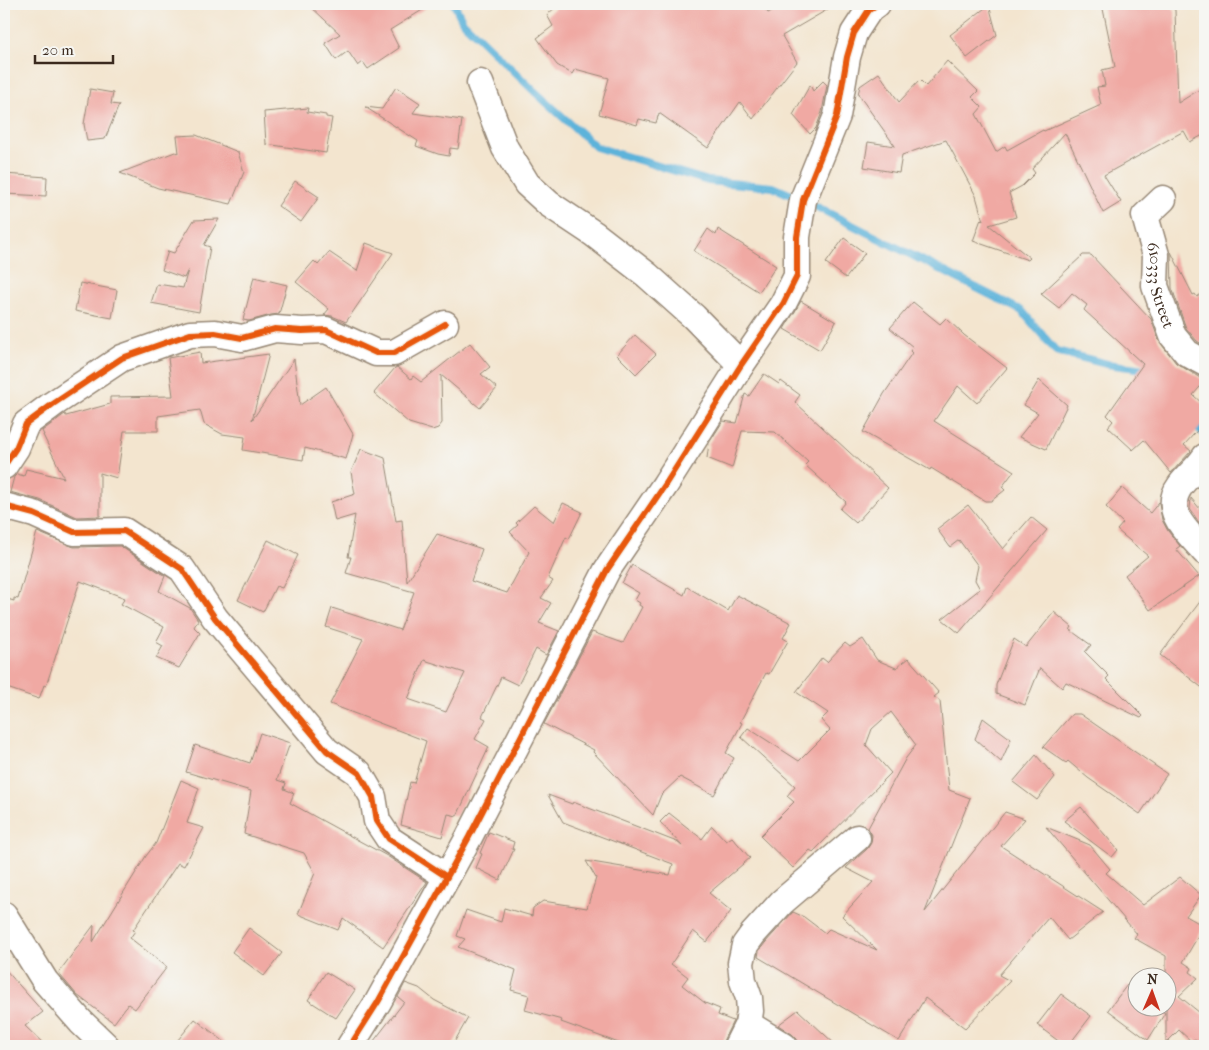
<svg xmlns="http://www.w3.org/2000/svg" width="1209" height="1050" viewBox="0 0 1209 1050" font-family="'IM FELL French Canon',serif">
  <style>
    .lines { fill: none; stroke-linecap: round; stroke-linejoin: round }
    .stream { stroke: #5db3da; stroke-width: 8 }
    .building { fill: #f0a9a3; fill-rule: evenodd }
    .minor-casing { stroke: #978876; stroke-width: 29 }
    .minor { stroke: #fff; stroke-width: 26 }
    .cycleway-casing { stroke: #f6f6f2; stroke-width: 9 }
    .cycleway { stroke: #e8590c; stroke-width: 6 }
    .labels { text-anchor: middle; stroke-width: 4.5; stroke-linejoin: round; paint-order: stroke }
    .street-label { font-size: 16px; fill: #3b2a1e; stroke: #f6f6f2 }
  </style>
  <rect width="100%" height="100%" fill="#f6f6f2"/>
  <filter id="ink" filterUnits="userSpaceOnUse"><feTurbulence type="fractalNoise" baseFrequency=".02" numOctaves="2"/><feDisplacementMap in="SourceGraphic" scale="10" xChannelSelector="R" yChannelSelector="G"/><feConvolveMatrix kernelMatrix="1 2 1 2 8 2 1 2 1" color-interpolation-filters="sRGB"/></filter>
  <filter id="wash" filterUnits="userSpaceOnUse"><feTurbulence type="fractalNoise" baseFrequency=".0096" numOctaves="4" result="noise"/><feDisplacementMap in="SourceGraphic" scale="20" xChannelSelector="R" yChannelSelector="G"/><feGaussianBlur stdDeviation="1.12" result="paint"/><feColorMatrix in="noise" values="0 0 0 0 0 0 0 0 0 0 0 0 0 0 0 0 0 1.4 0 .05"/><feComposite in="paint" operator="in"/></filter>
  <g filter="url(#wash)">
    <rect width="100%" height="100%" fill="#f3e5cf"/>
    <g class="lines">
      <!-- stream -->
      <path class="stream" d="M454,4L463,22L534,91L596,147L708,181L773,187L803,200L1022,311L1056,351L1107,364L1144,369L1147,372
        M1193,423L1205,434
        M1197,484L1205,483"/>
    </g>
    <g id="blocks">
      <!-- building -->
      <path class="building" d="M308,4H432L390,30L399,48L368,69L363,62L358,66L348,51L336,60L325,43L340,34Z
        M559,4H761L768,13L784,4H837L782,36L797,62L753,119L740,102L708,148L659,113L656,123L639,119L637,125L599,114L609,78L575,69L572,74L557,65L537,38L553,26L547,15Z
        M1102,4H1168L1175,10L1178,103L1205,86V134L1190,142L1184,131L1104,175L1121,202L1103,213L1065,133L1032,169L1035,173L1022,186L1009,193L1016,217L989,225L1030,258L1028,260L973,241L981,219L983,221L976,196L946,140L902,155L899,173L864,167L868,142L895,146L858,94L860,86L879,73L899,102L920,80L926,86L947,61L978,91L972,97L982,107L976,114L996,152L1005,146L1007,150L1043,130L1044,131L1101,105L1097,87L1105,86L1102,70L1115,67Z
        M989,5L997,35L967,58L950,35Z
        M823,81L827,85L822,112L816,128L810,134L793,115L810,85L813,91Z
        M396,87L420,103L413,113L462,120L458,149L450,148L449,156L438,154L416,146L418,141L365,107L382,109Z
        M90,89L113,93L111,104L119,105L105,139L87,141L84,124Z
        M308,108L307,112L326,115V117L332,118L326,153L266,144L264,112Z
        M196,135L238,152L244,172L231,204L158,188L120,173L175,152L179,153L177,136Z
        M4,174L47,177L46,196L4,194Z
        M295,181L319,197L301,222L278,206Z
        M219,219L204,245L210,247L199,312L151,303L157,284L183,288L188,270L184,278L162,270L168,251L174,253L194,220Z
        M708,229L716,235L718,229L776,266L759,292L694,251Z
        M844,238L865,253L846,278L826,263Z
        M366,243L393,253L346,322L332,316L324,315L329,309L296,282L314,261L318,265L329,252L357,271Z
        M1171,252L1193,295L1195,294L1197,297L1205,291V346L1197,341L1186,328L1172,288Z
        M1083,255H1091L1151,319L1159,341L1176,363L1205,381L1193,395L1205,406V422L1184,445L1191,451L1171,473L1144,440L1133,450L1108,427L1113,421L1107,415L1143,364L1084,310L1087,305L1072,293L1059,308L1041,294Z
        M254,277L287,285L279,314L271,315L249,321L243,320Z
        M80,283L117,290L112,318L75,311Z
        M801,301L836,322L820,350L784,329Z
        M913,302L940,324L946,318L964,335L1007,368L977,403L958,386L934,421L1014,471L1002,487L1005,490L991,501H985L931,468L930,470L863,432L884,394L912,353L910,351L913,347L890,328Z
        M635,335L656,354L636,374L617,355Z
        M470,343L490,367L481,374L497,388L480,408L441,375L442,423L438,428L432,430L409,423L374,393L395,368L397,367L411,379L413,376L421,382Z
        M200,352L201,363L269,354L252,420L294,359L300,405L326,387L353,434L346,459L305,448L303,460L243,450L245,437L222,434L204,424L200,410L158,416V431H124L117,478L100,473V516L77,517L40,500L10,492L14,477L17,474L24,476L26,469L64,478L43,435H44L42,431L62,416L65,414L66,416L110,404V397L173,396L168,358Z
        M764,374L779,384L781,381L800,395L795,402L888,488L856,523L840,509L846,502L805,465L808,462L775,432L742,431L732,468L707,458L709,443L723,421L737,423L745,394L749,396Z
        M1039,380L1067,405L1046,449L1019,437L1038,413L1024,405Z
        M361,449L385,458L396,521L402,520L407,582L437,534L482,549L471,581L507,593L529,552L510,532L518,525L516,523L534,506L554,522L563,503L582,512L569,539L566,537L548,578L553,581L541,598L551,603L539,623L559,631L546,655L536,649L518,685L501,677L482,717L486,719L475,739L489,747L457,816L448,814L442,837L401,825L410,782L414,783L426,741L330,704L363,639L326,627L332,608L400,630L414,592L346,573L351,557H348L355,515L335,521L331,502L355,494L351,472ZM424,660L465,673L446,712L408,699Z
        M1122,488L1150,513L1159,502L1162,520L1168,531L1180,546L1176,549L1199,576L1150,610L1125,575L1148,556L1117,530L1123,523L1106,507Z
        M1191,498L1205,515V524L1202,527L1190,509Z
        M968,505L1003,549L1031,517L1047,530L959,633L942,619L980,589L975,580L978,566L959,540L950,547L937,529Z
        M37,532L74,547L120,546L165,576L159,591L190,608L198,620L194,627L200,633L179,668L156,658L163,646L156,642L164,627L121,604L125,598L80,581L46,686L44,685L39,699L4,687V598L14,601V598L18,599Z
        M268,540L298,555L282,588L276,586L263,612L238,600Z
        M632,565L684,595L687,587L728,611L737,595L791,623L783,638L788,641L769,674L766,673L740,722L742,723L726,753L734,758L714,795L680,777L661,795L653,815L593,752L594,750L544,724L592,632L623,643L642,607L639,605L640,603L635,600L639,593L622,583Z
        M1205,595V690L1160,655Z
        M1054,612L1072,627L1070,630L1091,645L1085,652L1109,676L1106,679L1143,716L1141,718L1066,682L1062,688L1040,668L1025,705L996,694V685L1014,639L1026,647Z
        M863,639L877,660L896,668L908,658L939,693L934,697L940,701L949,790L970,798L925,912L1005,812L1025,819L1001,846L1103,912L1068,940L1049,917L999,975L1010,981L965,1028L925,998L899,1041L758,957L759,951L765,943L793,912L804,917L825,933L829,929L877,950L842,916L873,882L846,868L867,849L871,843L872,835L868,828L906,758L916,745L891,712L872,729L866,745L891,773L813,852L810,850L793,868L760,836L794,802L787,796L795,786L741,737L748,728L799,761L830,730L821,720L828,713L796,692L822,658L827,662L845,643L850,647Z
        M1072,714H1080L1167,774L1140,814L1088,778L1068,761L1066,763L1043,747Z
        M983,718L1011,739L1001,762L975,739Z
        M260,733L290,743L277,780L286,783L284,789L294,793L290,803L387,856L427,882L383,947L343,918L338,930L298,914L315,873L304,853L244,834L251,791L186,772L195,745L250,763Z
        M1036,755L1055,777L1037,800L1013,782Z
        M181,780L199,788L187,823L204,828L184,866L178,863L133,930L135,931L130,938L167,967L135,1009L128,1004L114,1023L77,995L60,975L59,972L94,925L93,942L146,856L156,843Z
        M548,795L572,804L573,802L677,842L682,846L660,822L669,813L702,839L712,826L726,841L732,837L750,858L709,893L731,911L707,942L693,931L671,964L688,977L682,985L705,1003L720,1009L718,1015L733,1021L724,1039L722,1046H627L561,1022L562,1020L525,1010L529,995L511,990L516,970L458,947L465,939L457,936L466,910L501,922L504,908L532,916L533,908L543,901L587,908L596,878L586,861L670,875L673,864L563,822Z
        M1081,807L1118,850L1112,857L1064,821Z
        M1046,827L1090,845L1110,869L1106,873L1143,905L1180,877L1201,895L1186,916L1204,926L1183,962L1192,968L1190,972L1198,978L1179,996L1205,1017V1046H1202L1194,1039L1192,1042L1179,1030L1166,1043V956L1134,938L1137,934Z
        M489,832L514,842L512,849H514L500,880L476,868L482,854L480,853Z
        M249,928L282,953L264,976L232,952Z
        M4,968L43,1012L25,1026L46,1046H4Z
        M326,972L355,990L336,1018L308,1000Z
        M405,983L419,988L434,1000L468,1018L452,1046H370L404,1002L398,997Z
        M1127,985L1136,991V1008H1157L1165,1013L1148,1040L1108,1010Z
        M1061,994L1091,1016L1068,1046H1065L1037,1025Z
        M798,1010L837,1046H799L797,1039L792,1034L778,1025Z
        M195,1019L230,1046H173Z"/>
    </g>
  </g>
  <g filter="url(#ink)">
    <use href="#blocks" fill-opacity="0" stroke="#978876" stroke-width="1"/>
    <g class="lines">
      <defs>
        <g id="minor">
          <path d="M480,83L505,148L527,184L549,204L594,234L647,275L694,317L741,365"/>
          <path id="s1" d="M1163,199L1145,216L1156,255L1155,286L1173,336L1187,353L1205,363"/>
          <path d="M1205,457C1198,468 1187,476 1180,486C1161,512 1190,534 1205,552"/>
          <path d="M4,466L16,448L26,424L53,404L122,358L190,334L215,333L242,338L275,329L302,331L326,330L376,353H394L445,324"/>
          <path d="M4,506L34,514L74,532L124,531L182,569L215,618L327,751L359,773L373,797L377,821L389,839L447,877"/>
          <path d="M4,915L45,981L81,1022L106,1046"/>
          <path d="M748,1024L784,1046"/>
          <path d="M350,1046L378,1002L469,837L607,570L665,485L741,365L783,304L797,276V237L803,200L837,116L847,57L854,33L869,10L877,4"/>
          <path d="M737,1046L748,1024L750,1011L749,998L743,981L741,963L745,945L753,934L782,902L857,838"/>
        </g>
      </defs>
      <!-- minor casing -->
      <use href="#minor" class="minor-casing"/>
      <!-- minor -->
      <use href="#minor" class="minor"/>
      <defs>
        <path id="cycleway" d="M4,466L16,448L26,424L53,404L122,358L190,334L215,333L242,338L275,329L302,331L326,330L376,353H394L445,324
          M4,506L34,514L74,532L124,531L182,569L215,618L327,751L359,773L373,797L377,821L389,839L447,877
          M350,1046L378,1002L469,837L607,570L665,485L741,365L783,304L797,276V237L803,200L837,116L847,57L854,33L869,10L877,4"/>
      </defs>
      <!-- cycleway casing -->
      <use href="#cycleway" class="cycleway-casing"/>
      <!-- cycleway -->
      <use href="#cycleway" class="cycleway"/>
    </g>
  </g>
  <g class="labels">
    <!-- street labels -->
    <g class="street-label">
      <text dy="6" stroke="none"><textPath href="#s1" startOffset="96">610333 Street</textPath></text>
    </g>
  </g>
  <!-- margin -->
  <rect width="1209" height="1050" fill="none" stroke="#f6f6f2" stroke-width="20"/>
  <!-- north arrow -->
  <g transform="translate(1152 992) rotate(2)"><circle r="24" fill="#f6f6f2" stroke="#aba49d"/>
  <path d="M0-4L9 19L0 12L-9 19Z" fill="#c8321e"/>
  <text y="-8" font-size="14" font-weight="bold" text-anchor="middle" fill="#3b2a1e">N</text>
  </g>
  <!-- scale -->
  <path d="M35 55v8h78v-8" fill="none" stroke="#3b2a1e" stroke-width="2.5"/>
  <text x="42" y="55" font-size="15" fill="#3b2a1e" stroke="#f6f6f2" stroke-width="4" paint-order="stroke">20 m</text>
</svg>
